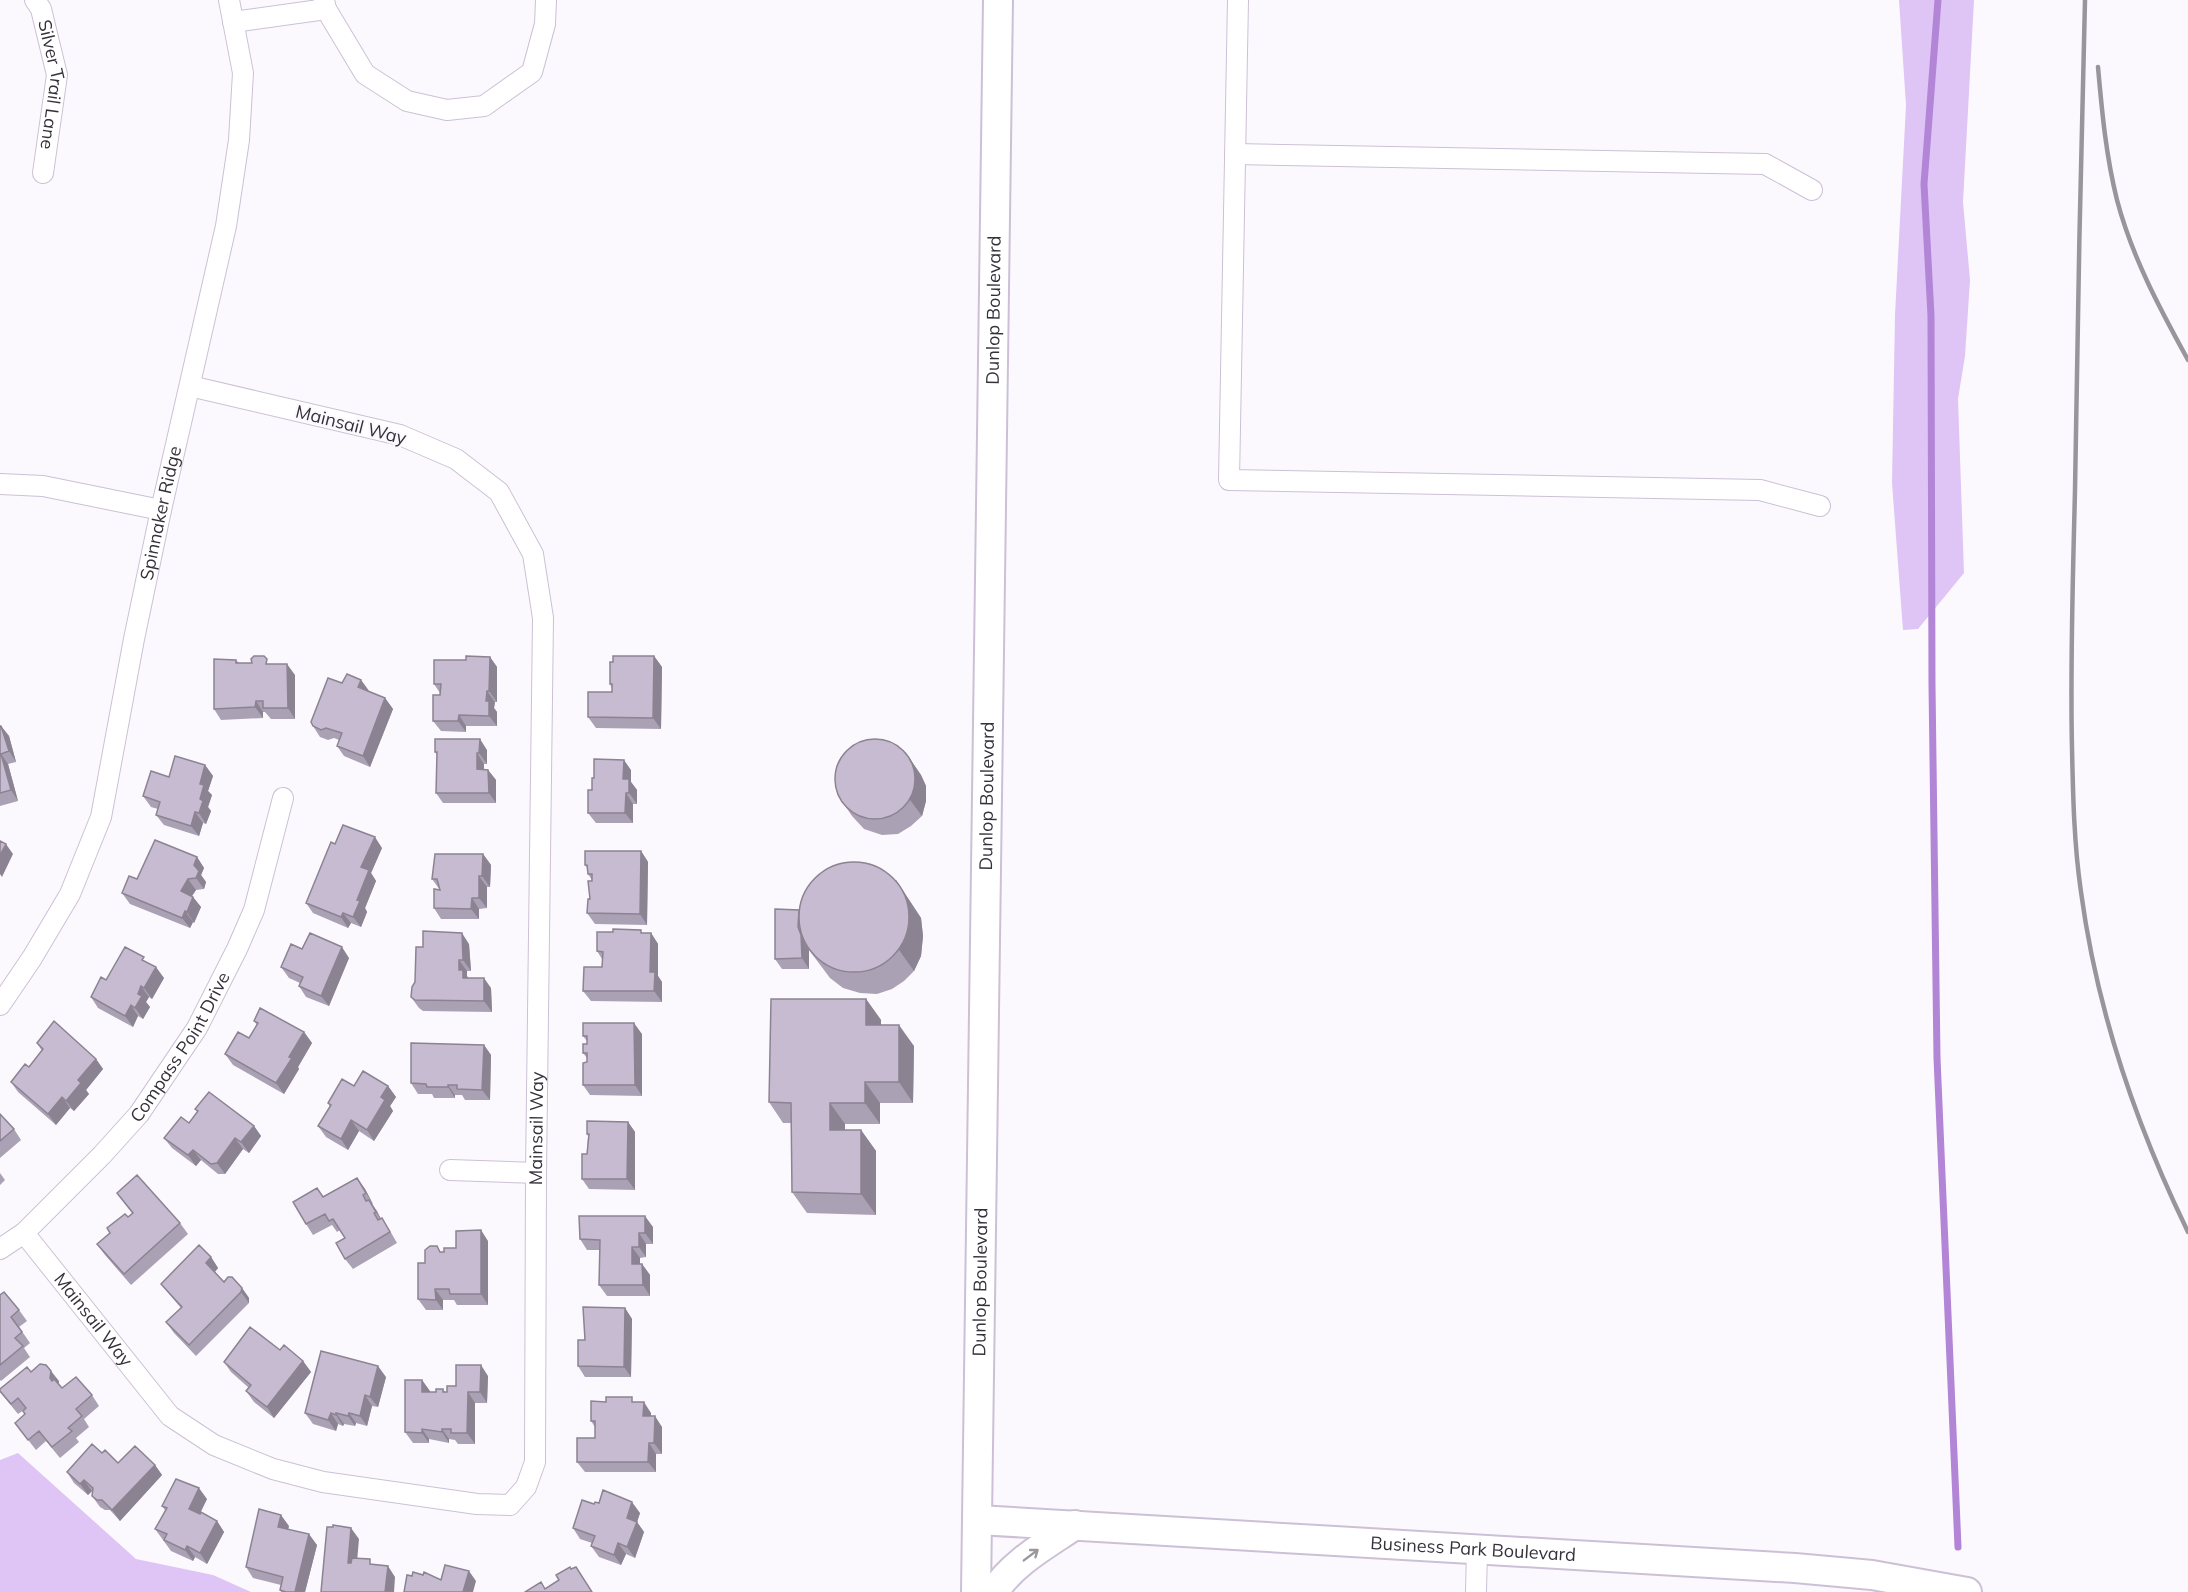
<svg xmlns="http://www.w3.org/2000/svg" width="2188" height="1592" viewBox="0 0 2188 1592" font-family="Mulish,sans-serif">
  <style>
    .green { fill: #dfc4f6 }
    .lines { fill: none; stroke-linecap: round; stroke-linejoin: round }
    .stream { stroke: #b385d6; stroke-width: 7 }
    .street-casing { stroke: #ccc0d6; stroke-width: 22 }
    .secondary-casing { stroke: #ccc0d6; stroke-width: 32 }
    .street { stroke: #fff; stroke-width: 20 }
    .secondary { stroke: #fff; stroke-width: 28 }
    .rail { stroke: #99959c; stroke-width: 4.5 }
    .wall { fill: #aba1b4 }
    .shaded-wall { fill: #8b8392 }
    .building { fill: #c7bbd1; stroke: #8b8392; stroke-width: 1.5 }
    .oneway { stroke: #9a989c }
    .labels { text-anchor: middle; stroke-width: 4.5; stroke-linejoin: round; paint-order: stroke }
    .street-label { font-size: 18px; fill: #35313a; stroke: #fcf9fe }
  </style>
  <rect width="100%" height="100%" fill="#fcf9fe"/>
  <!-- green -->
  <path class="green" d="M1899,0H1974L1963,202L1970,280L1965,356L1958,399L1964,573L1918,629L1903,630L1892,483L1895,315L1906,105Z
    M18,1453L136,1559L213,1575L251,1592H0V1460Z"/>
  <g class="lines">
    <!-- stream -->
    <path class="stream" d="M1938,0L1924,184L1931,316L1932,685L1937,1058L1958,1547"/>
    <defs>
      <g id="street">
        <path id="s1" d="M35,0L41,9L57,75L43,173"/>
        <path d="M324,0L326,9L365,74L407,101L447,110L484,106L532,72L545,24L546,0"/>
        <path d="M1238,0L1229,480L1760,490L1820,506"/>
        <path d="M233,22L326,9"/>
        <path d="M1235,154L1765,164L1812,190"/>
        <path d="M0,484L43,486L161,510"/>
        <path id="s2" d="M0,1005L32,958L70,894L101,817L134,639L161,510L226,226L239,140L243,73L229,0"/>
        <path d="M450,1170L536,1173"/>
        <path id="s3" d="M24,1233L170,1416L214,1445L273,1469L323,1482L477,1504L510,1505L526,1487L535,1462L536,1173L543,618L533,554L499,492L456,459L400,435L190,386"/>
        <path id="s4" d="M0,1249L24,1233L102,1155L139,1114L197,1028L237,949L254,910L283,798"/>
        <path d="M1476,1592L1477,1550"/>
      </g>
      <g id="secondary">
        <path id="s5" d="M978,1520L1795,1568L1872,1575L1967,1592"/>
        <path id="s6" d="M976,1592L998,0"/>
        <path d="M994,1592C1012,1563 1047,1544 1075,1525"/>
      </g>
    </defs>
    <!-- street casing -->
    <use href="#street" class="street-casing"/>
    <!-- secondary casing -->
    <use href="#secondary" class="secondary-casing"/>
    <!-- street -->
    <use href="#street" class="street"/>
    <!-- secondary -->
    <use href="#secondary" class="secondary"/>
    <!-- rail -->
    <path class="rail" d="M2085,0C2081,163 2077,327 2075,490C2073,576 2070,662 2072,748C2073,796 2074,844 2081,892C2097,1011 2136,1125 2188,1232
      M2098,67C2102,112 2106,156 2117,200C2132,257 2160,309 2188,360"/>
  </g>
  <!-- wall -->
  <path class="wall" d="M654,656L662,667L661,729L596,728L588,717L612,692V688L610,684Z
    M490,657L497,667V702H495L494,708L497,712V726H466V732L441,731L433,721L440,693L434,684L466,660Z
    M236,660L239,663L270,664L295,675V719H271L265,712H263V718L221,720L214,709Z
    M361,680L369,691L385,698L393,709L370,767L344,756L337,746L339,740L334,738L328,740L320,737L313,726Z
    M0,726H1L9,736L16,762L8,764L18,801L0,806Z
    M487,750V764H484V769L488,770L496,780V803H443L436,793L437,755L435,752Z
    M910,759L921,775L926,786V801L922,816L911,826L898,834L882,835L864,829L852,816L841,800Z
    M205,765L213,776L208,791L212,795L208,807L211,811L206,824L203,823L199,836L164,825L156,815L158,809L151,807L143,796L169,777Z
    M631,770V782L637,790V804H633V823H596L588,813L592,790Z
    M335,844L382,848L371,873L376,881L365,908L367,912L361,927L351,923L348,928L313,913L306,903Z
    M641,851L648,862L647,925L595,924L587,913L592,880L588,874V869L585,865Z
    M483,854L491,865L490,887H487V908L479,909V919H441L434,908L440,890L432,879Z
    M197,857L204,868L201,875L206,882L204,889L196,890L192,896L201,907L194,923L193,922L190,928L130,904L122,893L137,879Z
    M896,880L921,918L923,936L921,956L914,971L904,981L892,989L877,994L860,993L843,988L830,978L809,950V969H782L775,959L799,910Z
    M643,933H651L658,944V976L662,982V1002L591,1001L583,991L602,967V959L597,951Z
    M469,944L471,971H467V976L468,978L491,988L492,1012L423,1011L419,1008L411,997Z
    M302,949L349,958L329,1006L306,997L299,986L300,983L289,978L281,967Z
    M149,963L164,978L152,999L149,997L146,1002L150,1007L143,1019L138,1016L133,1027L98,1008L91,997L106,980Z
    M866,999L881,1020V1025L914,1046L913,1103H880V1124H845V1130H861L876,1151V1215L807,1213L792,1192V1123H783L769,1102Z
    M254,1021L304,1032L312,1043L298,1067L299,1069L284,1094L233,1065L225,1054L249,1038L257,1025Z
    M642,1034V1096L590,1095L583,1085L587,1062V1058L583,1053L587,1044V1041L583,1036Z
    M37,1043L96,1059L103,1069L86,1090L89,1094L74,1111L70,1108L56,1125L18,1092L11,1082L29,1067L42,1051Z
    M484,1045L491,1055L490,1100H465L462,1095H455V1098H434L432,1094H418L411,1083Z
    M354,1086H388L396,1097L390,1106L393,1111L374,1141L359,1131L348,1150L326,1137L318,1126L330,1107L328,1103Z
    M195,1109L254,1126L261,1136L249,1153L243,1149L225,1174H218L201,1160L196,1166L172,1148L164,1138L189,1123L197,1112Z
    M0,1114L14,1129L21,1140L0,1158Z
    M628,1122L635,1132V1190L589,1189L582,1179L587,1154L588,1136L587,1134Z
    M0,1173L5,1180L0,1185Z
    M357,1178L365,1189L373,1204H372L381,1219L389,1229L397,1243L353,1269L345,1259V1238L340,1230L337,1232L332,1225L313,1235L306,1224L323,1197Z
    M117,1193L180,1223L188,1234L131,1285L105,1255L97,1244L110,1233L132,1213Z
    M653,1227V1244H646V1257L640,1258V1264H642L650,1275V1296H607L599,1285L600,1250H587L580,1239Z
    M488,1241V1305H457L454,1300H443V1310H426L418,1299L425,1263L442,1252Z
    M211,1257L218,1268L215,1272L224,1282L242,1288L249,1298V1303L196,1356L174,1333L166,1322L181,1308L169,1294L161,1284Z
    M0,1295L19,1310L27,1321L19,1327L30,1343L24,1348L30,1357L1,1381L0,1380Z
    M625,1308L632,1319L631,1377H585L578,1366Z
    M280,1350L303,1361L311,1372L274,1418L254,1402L246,1391L249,1388L231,1372L224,1362Z
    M51,1371L62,1388L92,1395L99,1406L84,1419L89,1427L76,1438L79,1442L60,1458L46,1441L36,1450L15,1423L25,1414L24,1410L18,1414L0,1392L31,1372Z
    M488,1376L487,1403H475V1444H458L455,1440L449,1439V1443L429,1439V1443H413L405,1432L422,1380L430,1392H436L443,1389L445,1392H447L456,1386Z
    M386,1377L378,1407L372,1406L367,1426L356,1423L355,1426L344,1424L343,1426L338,1424L336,1431L313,1424L305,1413Z
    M636,1402L651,1413V1416L662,1427V1454H656V1472H585L577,1462L595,1438V1427L591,1421Z
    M102,1453L118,1463L155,1465L162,1475L120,1521L110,1510H105L100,1507L92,1496V1491L88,1495L74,1483L67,1472Z
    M207,1499L199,1514L217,1521L224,1532L207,1564L195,1557L193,1561L171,1551L155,1529L165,1510L162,1506Z
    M594,1504L640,1513L637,1522L644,1532L635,1558L626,1554L621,1565L599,1557L591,1546L592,1543L580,1539L573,1528Z
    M289,1526L288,1529L317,1545L305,1592H281L280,1590L281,1585L253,1578L246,1567Z"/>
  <!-- shaded-wall -->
  <path class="shaded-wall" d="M654,656L662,667L661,729L653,718Z
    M490,657L497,667V702L489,691Z
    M287,664L295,675V719L288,708Z
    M361,680L369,691L358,687Z
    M487,691L495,702L494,708L497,712V726L489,716L486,701Z
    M385,698L393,709L370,767L363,756Z
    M256,701L263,712V718L255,707Z
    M459,715L466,726V732L458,721Z
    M1,726L9,736L16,762L9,751Z
    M480,739L487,750V764L479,753Z
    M477,753L484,764V780L477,769Z
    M1,754L8,764L18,801L11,790Z
    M910,759L921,775L926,786V801L922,816L910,800Z
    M624,760L631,770V782L637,790V804L629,793L623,779Z
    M205,765L213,776L208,791L212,795L208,807L211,811L206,824L199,813L200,784Z
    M488,770L496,780V803L489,793Z
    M626,793L633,804V823L625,813Z
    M195,812L203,823L199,836L191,826Z
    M375,837L382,848L371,873L376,881L365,908L367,912L361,927L353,917L357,900L361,867Z
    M6,844L13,854L2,877L0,874V855Z
    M641,851L648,862L647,925L640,914Z
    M483,854L491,865L490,887L482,876Z
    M197,857L204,868L201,875L206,882L204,889L196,878L194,865Z
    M479,876L487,887V908L479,898Z
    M188,879L196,890L188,902L181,891Z
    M896,880L921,918L923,936L921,956L914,971L899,950Z
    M193,897L201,907L194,923L187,912Z
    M472,898L479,909V919L471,909Z
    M185,911L193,922L190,928L182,918Z
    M801,911L805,944L809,950V969L802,958Z
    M343,913L351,923L348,928L341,917Z
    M462,933L469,944L471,971L463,960Z
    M651,933L658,944V976L662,982V1002L654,991L650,972Z
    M342,947L349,958L329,1006L321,996Z
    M459,960L467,971V976L470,981L463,978L459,970Z
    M156,967L164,978L152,999L144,988Z
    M484,978L491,988L492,1012L484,1001Z
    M141,986L149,997L146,1002L150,1007L143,1019L135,1008L138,994Z
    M866,999L881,1020V1046L866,1025Z
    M131,1005L138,1016L133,1027L125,1016Z
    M634,1023L642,1034V1096L635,1085Z
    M899,1025L914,1046L913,1103L899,1082Z
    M304,1032L312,1043L298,1067L299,1069L284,1094L276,1083L289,1057Z
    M484,1045L491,1055L490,1100L482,1090Z
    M96,1059L103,1069L86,1090L89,1094L74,1111L66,1101L78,1080Z
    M865,1082L880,1103V1124L865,1103Z
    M448,1085L455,1095V1098L448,1087Z
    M388,1086L396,1097L390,1106L393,1111L374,1141L367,1130L381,1097Z
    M62,1097L70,1108L56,1125L48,1114Z
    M830,1103L845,1124V1151L830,1130Z
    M351,1120L359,1131L348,1150L341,1139Z
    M628,1122L635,1132V1190L627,1179Z
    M254,1126L261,1136L249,1153L241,1142Z
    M861,1130L876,1151V1215L861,1194Z
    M235,1138L243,1149L225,1174L217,1163Z
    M193,1150L201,1160L196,1166L188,1155Z
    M357,1178L365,1189L373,1204L366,1193Z
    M369,1200L377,1211L383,1223L376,1212Z
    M645,1216L653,1227V1244L645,1233Z
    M481,1230L488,1241V1305L481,1294Z
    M639,1233L646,1244V1257L639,1247Z
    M632,1247L640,1258V1275L632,1264Z
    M211,1257L218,1268L213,1274L206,1263Z
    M642,1264L650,1275V1296L643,1285Z
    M242,1288L249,1298V1303L241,1292Z
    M435,1289L443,1300V1310L436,1300Z
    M625,1308L632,1319L631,1377L624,1367Z
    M303,1361L311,1372L274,1418L267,1407Z
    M481,1365L488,1376L487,1403L480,1392Z
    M378,1366L386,1377L378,1407L370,1397Z
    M51,1371L59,1381L58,1389L50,1378Z
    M422,1380L430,1391V1403L422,1392Z
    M468,1392L475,1403V1444L467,1433Z
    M365,1395L372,1406L367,1426L360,1416Z
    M644,1402L651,1413V1426L643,1416Z
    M331,1413L338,1424L336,1431L328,1420Z
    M336,1413L344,1424L343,1426L336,1415Z
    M349,1413L356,1423L355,1426L348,1416Z
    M655,1416L662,1427V1454L654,1443Z
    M422,1429L429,1439V1443L422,1433Z
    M442,1429L449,1439V1443L442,1432Z
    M649,1443L656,1454V1472L648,1462Z
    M155,1465L162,1475L120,1521L112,1510Z
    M84,1480L92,1491L88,1495L80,1484Z
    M199,1488L207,1499L197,1520L189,1509Z
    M632,1502L640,1513L636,1525L637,1522L644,1532L635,1558L627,1547V1518Z
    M281,1515L289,1526L286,1537L278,1527Z
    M217,1521L224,1532L207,1564L200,1553Z
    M351,1528L359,1539L356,1573L348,1563Z
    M309,1534L317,1545L305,1592H295Z
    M618,1543L626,1554L621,1565L614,1555Z
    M187,1546L195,1557L193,1561L185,1550Z
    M388,1566L395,1577L394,1592H385Z
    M469,1571L476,1581L473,1592H463Z"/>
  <!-- building -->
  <path class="building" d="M254,656H264L267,659L266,664H287L288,708H263V701H256L255,707L214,709V659L236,660V663H252L251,659Z
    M466,656L490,657L489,691H487L486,701H489V716L459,715L458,721H433V695H440L441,684H434V660H466Z
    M613,656H654L653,718L588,717V692H612V684H610V662H613Z
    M347,674L361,680L358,687L385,698L363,756L337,746L342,733L326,728L321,730L313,726L311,722L328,678L342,683Z
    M0,726H1L9,751L1,754L11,790L0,793Z
    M435,739H480L479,753H477V769L488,770L489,793H436L437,752H435Z
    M835 779a40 40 0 1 1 80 0a40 40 0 1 1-80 0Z
    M175,756L205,765L200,784L204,785L200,799L203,801L199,813L195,812L191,826L156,815L160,802L143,796L151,771L169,777Z
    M594,759L624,760L623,779H629V793H626L625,813H588V790H592V778H594Z
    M343,825L375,837L361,867L369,870L357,900L360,901L353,917L343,913L341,917L306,903L331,842L335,844Z
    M155,840L197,857L194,865L199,871L196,878L188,879L181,891L193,897L187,912L185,911L182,918L122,893L129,876L137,879Z
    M0,841L6,844L0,855Z
    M585,851H641L640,914L587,913L588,899H590L588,881H592V874H588L587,865H585Z
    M435,854H483L482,876H479V898H472L471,909L434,908V889L440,890L437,879H432Z
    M799 917a55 55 0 1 1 110 0a55 55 0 1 1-110 0Z
    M775,909L799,910L798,927L801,935L802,958L775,959Z
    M613,929L641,930V933H651L650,972H655L654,991H583L584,967H602L603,952L597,951V932H613Z
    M423,931L462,933L463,960H459V970H463V978H484V1001L415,1000L411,997L412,987L415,982L416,947H423Z
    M310,933L342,947L321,996L299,986L303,977L281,967L291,944L302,949Z
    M125,947L144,957L142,960L156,967L144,988L141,986L138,994L142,996L135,1008L131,1005L125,1016L91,997L101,977L106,980Z
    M771,999H866V1025H899V1082H865V1103H830V1130H861V1194L792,1192L791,1103L769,1102Z
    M260,1008L304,1032L289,1057L292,1058L276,1083L225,1054L238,1032L249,1038L258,1023L254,1021Z
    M54,1021L96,1059L78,1080L81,1083L66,1101L62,1097L48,1114L11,1082L25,1064L29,1067L43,1049L37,1043Z
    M583,1023H634L635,1085H583V1063L587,1062V1053H583V1044H587V1036H583Z
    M411,1043L484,1045L482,1090L457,1089V1085H448V1087H427L426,1084L411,1083Z
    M363,1071L388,1086L381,1097L385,1100L367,1130L351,1120L341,1139L318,1126L331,1105L328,1103L342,1079L354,1086Z
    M209,1092L254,1126L241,1142L235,1138L217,1163L211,1164L193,1150L188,1155L164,1138L181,1117L189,1123L198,1111L195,1109Z
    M0,1114L14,1129L0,1141Z
    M587,1121L628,1122L627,1179H582V1154H587L589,1134H587Z
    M137,1175L180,1223L124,1274L97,1244L110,1233L107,1228L125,1214L128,1217L133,1213L117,1193Z
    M357,1178L366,1193L363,1195L366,1201L369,1200L376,1212L374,1213L378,1220L382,1218L390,1232L345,1259L336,1243L345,1238L333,1219L329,1221L325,1214L306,1224L293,1202L317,1188L323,1197Z
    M579,1216H645V1233H639V1247H632V1264H642L643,1285H599L600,1240L580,1239Z
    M481,1230V1294H450L449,1289H435L436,1300L418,1299V1263H425V1250L430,1246H437L440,1252H444V1248H456V1231Z
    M199,1245L211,1257L206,1263L224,1282L228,1277H232L242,1288L241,1292L189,1345L166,1322L182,1307L161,1284Z
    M4,1292L19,1310L11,1317L22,1332L15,1338L23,1346L0,1365V1295Z
    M583,1307L625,1308L624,1367L578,1366V1340H585Z
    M250,1327L280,1350L284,1345L303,1361L267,1407L246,1391L251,1385L224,1362Z
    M321,1351L378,1366L370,1397L365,1395L360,1416L349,1413L348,1416L336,1413V1415L331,1413L328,1420L305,1413Z
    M40,1364L46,1365L51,1371L50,1378L52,1381L54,1379L62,1388L76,1377L92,1395L76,1409L82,1416L68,1428L72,1431L52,1447L39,1431L28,1440L15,1423L25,1414L23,1411L26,1408L18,1398L11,1404L0,1391V1389L27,1367L31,1372Z
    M456,1365H481L480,1392H468L467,1433H451V1429H442V1432L422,1429V1433L405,1432V1380H422V1392H436V1389H443V1392H447V1386H456Z
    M606,1397H632V1402H644L643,1416H655L654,1443H649L648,1462H577V1438H595V1421H591V1401L606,1402Z
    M92,1444L102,1453L105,1450L118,1463L135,1446L155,1465L112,1510L102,1500H97L92,1496L93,1488L84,1480L80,1484L67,1472Z
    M176,1479L199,1488L189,1509L200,1514L201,1512L217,1521L200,1553L187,1546L185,1550L164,1540L167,1534L155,1529L167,1508L162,1506Z
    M603,1490L632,1502L627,1518L637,1522L627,1547L618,1543L614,1555L591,1546L595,1536L573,1528L582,1500L594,1504L595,1502L599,1503Z
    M259,1509L281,1515L278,1527L309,1534L295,1592H286L280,1590L283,1577L246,1567Z
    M333,1525L351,1528L348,1563H351L352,1558L370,1559V1564L388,1566L385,1592H321L327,1527H333Z
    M445,1565L469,1571L463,1592H404L407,1575L412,1576L413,1572L423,1575L424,1572L441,1580Z
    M570,1567L571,1569L576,1567L592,1592H525L541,1582L545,1589L559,1580L556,1575Z"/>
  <!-- one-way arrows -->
  <defs><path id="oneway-shaft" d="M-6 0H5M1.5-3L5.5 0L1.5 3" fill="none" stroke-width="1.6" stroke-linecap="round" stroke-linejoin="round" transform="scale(1.5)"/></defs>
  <use class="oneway" href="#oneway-shaft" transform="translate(1031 1555) rotate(-37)"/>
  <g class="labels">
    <!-- street labels -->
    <g class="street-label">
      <text dy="6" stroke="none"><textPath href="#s1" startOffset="88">Silver Trail Lane</textPath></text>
      <text dy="6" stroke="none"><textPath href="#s6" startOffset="1282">Dunlop Boulevard</textPath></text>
      <text transform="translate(351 425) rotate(14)" y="6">Mainsail Way</text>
      <text dy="6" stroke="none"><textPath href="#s2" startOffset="524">Spinnaker Ridge</textPath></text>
      <text dy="6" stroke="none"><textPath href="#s6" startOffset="796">Dunlop Boulevard</textPath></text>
      <text dy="6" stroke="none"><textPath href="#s4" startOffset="273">Compass Point Drive</textPath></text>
      <text dy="6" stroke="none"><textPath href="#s3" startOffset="975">Mainsail Way</textPath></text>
      <text dy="6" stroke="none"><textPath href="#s6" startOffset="310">Dunlop Boulevard</textPath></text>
      <text dy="6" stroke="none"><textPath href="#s3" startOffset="111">Mainsail Way</textPath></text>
      <text dy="6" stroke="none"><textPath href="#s5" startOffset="496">Business Park Boulevard</textPath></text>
    </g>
  </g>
</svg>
